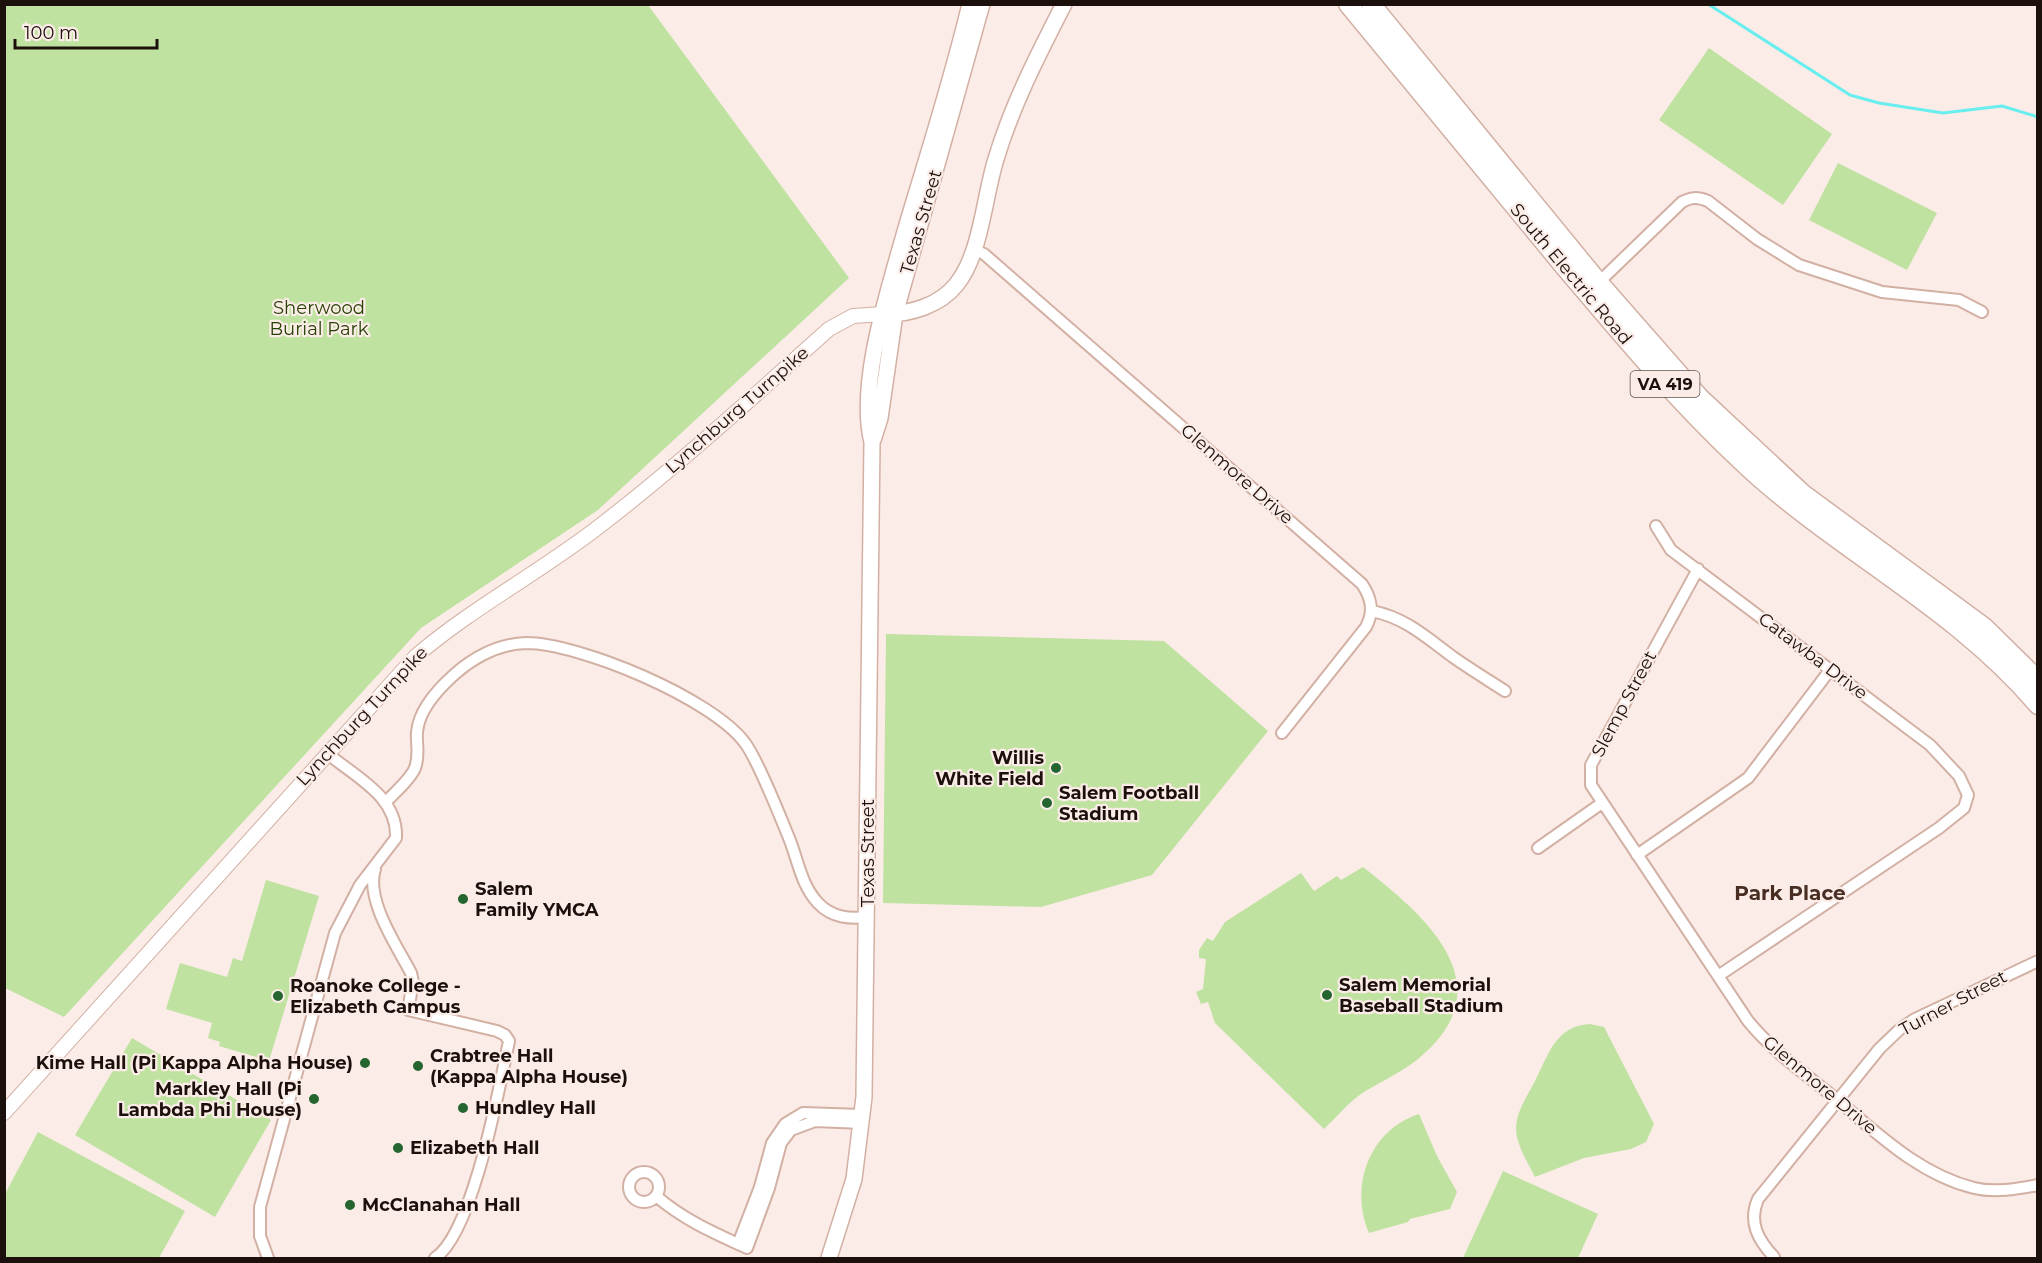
<svg xmlns="http://www.w3.org/2000/svg" width="2042" height="1263" viewBox="0 0 2042 1263" font-family="Montserrat,sans-serif">
  <style>
    .green { fill: #bfe2a1 }
    .lines { fill: none; stroke-linecap: round; stroke-linejoin: round }
    .stream { stroke: #68eeee; stroke-width: 3 }
    .minor-casing { stroke: #d2b0a3; stroke-width: 14 }
    .tertiary-casing { stroke: #d2b0a3; stroke-width: 16 }
    .secondary-casing { stroke: #d2b0a3; stroke-width: 18 }
    .primary-casing { stroke: #d2b0a3; stroke-width: 21 }
    .minor { stroke: #fff; stroke-width: 10 }
    .tertiary { stroke: #fff; stroke-width: 14 }
    .secondary { stroke: #fff; stroke-width: 15 }
    .primary { stroke: #fff; stroke-width: 18 }
    .poi-dot { fill: #256630; stroke: #fbece7; stroke-width: 2 }
    .labels { text-anchor: middle; stroke-width: 4.5; stroke-linejoin: round; paint-order: stroke }
    .shield { fill: #fbece7; stroke: #5e524d; stroke-width: 1.5 }
    .shield-label { font-size: 16px; font-weight: bold; fill: #1b100b }
    .street-label { font-size: 18px; fill: #1b100b; stroke: #fbece7 }
    .park-label { font-size: 18px; fill: #274105; stroke: #fbece7 }
    .poi-label { font-size: 18px; font-weight: bold; fill: #1b100b; stroke: #fbece7; text-anchor: start }
    .neighbourhood-label { font-size: 20px; font-weight: bold; fill: #472d22; stroke: #fbece7 }
  </style>
  <rect width="100%" height="100%" fill="#fbece7"/>
  <!-- green -->
  <path class="green" d="M4,5H648L849,278L598,510L421,628L64,1017L5,988Z
    M1709,48L1832,134L1783,205L1659,120Z
    M1838,163L1937,213L1907,270L1809,220Z
    M886,634L1164,641L1268,731L1152,875L1041,907L883,903Z
    M1363,867C1424,915 1508,985 1418,1059C1402,1072 1382,1081 1364,1092C1349,1101 1337,1117 1324,1129L1215,1023L1208,1002L1201,1004L1196,992L1203,989L1206,959L1199,958V950L1207,938L1213,941L1225,922L1301,873L1314,891L1337,876L1341,880Z
    M266,880L319,896L269,1061L219,1046L220,1042L208,1038L212,1023L166,1009L180,963L227,977L233,958L242,961Z
    M1590,1024L1604,1027L1654,1124L1646,1142L1631,1149L1584,1158L1535,1177C1528,1163 1517,1146 1516,1130C1516,1112 1526,1098 1534,1083C1548,1057 1554,1026 1590,1024Z
    M132,1038L271,1120L215,1217L75,1135Z
    M1419,1114L1437,1156L1457,1192L1450,1209L1410,1219L1408,1222L1369,1233C1349,1187 1369,1130 1419,1114Z
    M38,1132L185,1211L159,1258L5,1257V1194Z
    M1503,1171L1598,1214L1578,1258H1463Z"/>
  <g class="lines">
    <!-- stream -->
    <path class="stream" d="M1708,4L1850,95L1879,103L1943,113L2002,106L2038,117"/>
    <defs>
      <path id="minor" d="M973,249L984,254L1362,584C1372,599 1374,612 1366,627L1282,733
        M1596,285L1682,202C1692,197 1697,197 1708,201L1757,239L1799,265L1882,292L1959,300L1982,312
        M1656,526L1671,550L1930,745L1959,776L1968,795L1964,808L1939,828L1718,976
        M1698,569L1591,765V785L1748,1021C1772,1050 1801,1071 1830,1094C1874,1130 1917,1174 1974,1188C1994,1193 2017,1189 2038,1185
        M1372,611C1406,618 1426,637 1453,657C1470,669 1488,680 1505,691
        M386,802C395,792 410,780 415,768C420,755 416,744 417,732C419,709 440,687 456,673C476,656 500,644 526,643C580,643 713,699 745,743C759,762 779,814 789,838C798,860 801,885 818,903C832,918 850,919 868,917
        M1538,848L1602,803
        M1637,855L1748,778L1830,670
        M375,869C365,900 397,946 411,973L413,982L408,1010L497,1031L505,1035L509,1041C499,1088 473,1233 435,1258
        M629 1187a15 15 0 1 1 30 0a15 15 0 1 1-30 0Z
        M656,1196C684,1220 714,1233 747,1248L769,1188L781,1143L791,1130L815,1121L862,1123
        M738,1244L760,1187L772,1143L785,1124L803,1113L862,1115
        M1774,1257C1758,1240 1748,1222 1758,1199L1880,1048L1900,1029L1915,1019L2038,961
        M268,1258L260,1236V1207L335,933L360,885L396,838C398,796 355,777 327,753"/>
      <path id="tertiary" d="M4,1113L416,656C473,607 541,572 601,525C680,464 754,396 829,329L853,316L883,314"/>
      <path id="secondary" d="M886,314C911,314 940,305 956,285C981,255 984,197 996,159C1012,105 1038,55 1064,4
        M873,440L880,418L895,314L982,4
        M829,1258L854,1179L864,1097L872,442C857,384 890,286 906,228C928,154 952,80 970,4"/>
      <path id="primary" d="M1348,4C1420,91 1491,178 1563,265C1623,336 1682,407 1751,470C1842,553 1957,609 2038,705
        M1371,4L1599,283L1699,397L1803,494L1984,627L2038,680"/>
    </defs>
    <!-- minor casing -->
    <use href="#minor" class="minor-casing"/>
    <!-- tertiary casing -->
    <use href="#tertiary" class="tertiary-casing"/>
    <!-- secondary casing -->
    <use href="#secondary" class="secondary-casing"/>
    <!-- primary casing -->
    <use href="#primary" class="primary-casing"/>
    <!-- minor -->
    <use href="#minor" class="minor"/>
    <!-- tertiary -->
    <use href="#tertiary" class="tertiary"/>
    <!-- secondary -->
    <use href="#secondary" class="secondary"/>
    <!-- primary -->
    <use href="#primary" class="primary"/>
  </g>
  <!-- markers -->
  <g class="poi-dot">
    <circle cx="1056" cy="768" r="6"/>
    <circle cx="1047" cy="803" r="6"/>
    <circle cx="463" cy="899" r="6"/>
    <circle cx="1327" cy="995" r="6"/>
    <circle cx="278" cy="996" r="6"/>
    <circle cx="365" cy="1063" r="6"/>
    <circle cx="418" cy="1066" r="6"/>
    <circle cx="314" cy="1099" r="6"/>
    <circle cx="463" cy="1108" r="6"/>
    <circle cx="398" cy="1148" r="6"/>
    <circle cx="350" cy="1205" r="6"/>
  </g>
  <g class="labels">
    <!-- shield labels -->
    <rect class="shield" x="1630.5" y="371" width="69" height="26" rx="4.5"/>
    <g class="shield-label">
      <text x="1665" y="390">VA 419</text>
    </g>
    <!-- street labels -->
    <g class="street-label">
      <text transform="translate(921 222) rotate(-74)" y="6">Texas Street</text>
      <text transform="translate(1571 274) rotate(50)" y="6">South Electric Road</text>
      <text transform="translate(737 410) rotate(-41)" y="6">Lynchburg Turnpike</text>
      <text transform="translate(1237 474) rotate(41)" y="6">Glenmore Drive</text>
      <text transform="translate(1813 656) rotate(37)" y="6">Catawba Drive</text>
      <text transform="translate(1624 704) rotate(-62)" y="6">Slemp Street</text>
      <text transform="translate(362 716) rotate(-47)" y="6">Lynchburg Turnpike</text>
      <text transform="translate(868 853) rotate(-90)" y="6">Texas Street</text>
      <text transform="translate(1953 1003) rotate(-28)" y="6">Turner Street</text>
      <text transform="translate(1820 1085) rotate(40)" y="6">Glenmore Drive</text>
    </g>
    <!-- park labels -->
    <g class="park-label">
      <text x="319" y="314">Sherwood<tspan x="319" dy="21">Burial Park</tspan></text>
    </g>
    <!-- poi labels -->
    <g class="poi-label">
      <text x="1044" y="764" text-anchor="end">Willis<tspan x="1044" dy="21">White Field</tspan></text>
      <text x="1059" y="799">Salem Football<tspan x="1059" dy="21">Stadium</tspan></text>
      <text x="475" y="895">Salem<tspan x="475" dy="21">Family YMCA</tspan></text>
      <text x="1339" y="991">Salem Memorial<tspan x="1339" dy="21">Baseball Stadium</tspan></text>
      <text x="290" y="992">Roanoke College -<tspan x="290" dy="21">Elizabeth Campus</tspan></text>
      <text x="430" y="1062">Crabtree Hall<tspan x="430" dy="21">(Kappa Alpha House)</tspan></text>
      <text x="353" y="1069" text-anchor="end">Kime Hall (Pi Kappa Alpha House)</text>
      <text x="302" y="1095" text-anchor="end">Markley Hall (Pi<tspan x="302" dy="21">Lambda Phi House)</tspan></text>
      <text x="475" y="1114">Hundley Hall</text>
      <text x="410" y="1154">Elizabeth Hall</text>
      <text x="362" y="1211">McClanahan Hall</text>
    </g>
    <!-- neighbourhood labels -->
    <g class="neighbourhood-label">
      <text x="1790" y="900">Park Place</text>
    </g>
  </g>
  <!-- border -->
  <rect width="2042" height="1263" fill="none" stroke="#1b100b" stroke-width="12"/>
  <!-- scale -->
  <path d="M15 39v9h142v-9" fill="none" stroke="#1b100b" stroke-width="3"/>
  <text x="24" y="39" font-size="18" fill="#1b100b" stroke="#fbece7" stroke-width="4.5" paint-order="stroke">100 m</text>
</svg>
